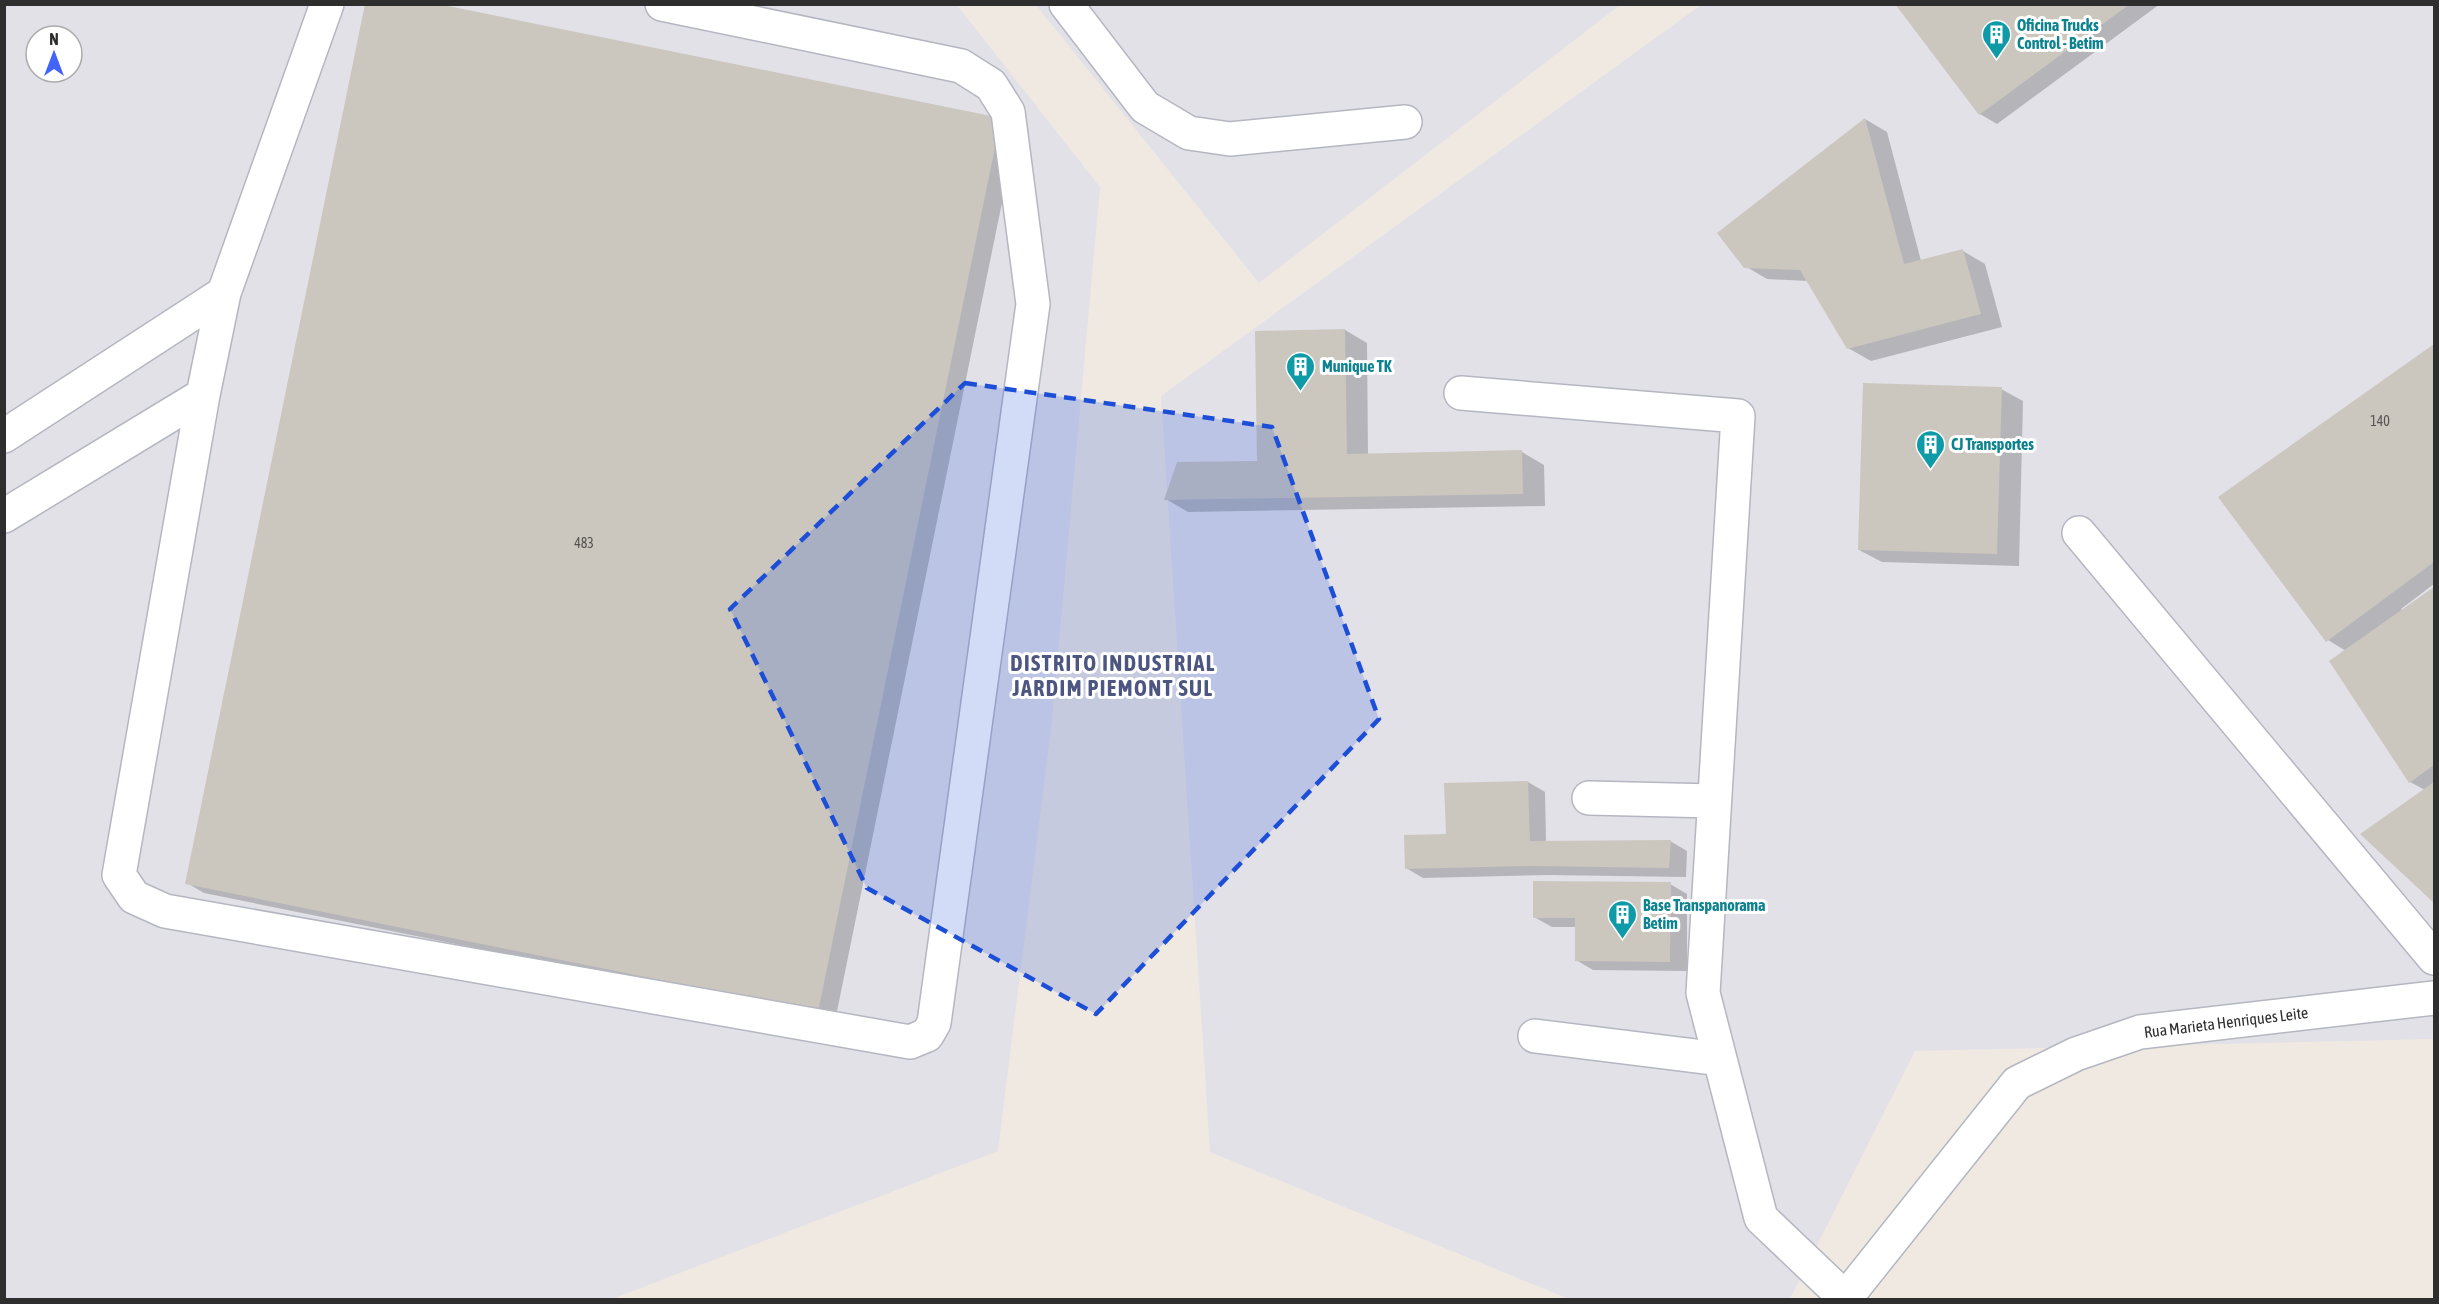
<svg xmlns="http://www.w3.org/2000/svg" width="2439" height="1304" viewBox="0 0 2439 1304" font-family="'Asap Condensed',sans-serif">
  <style>
    .industrial { fill: #e3e1e8; fill-rule: evenodd }
    .shadow { fill: #0003 }
    .building { fill: #cbc7bf }
    .lines { fill: none; stroke-linecap: round; stroke-linejoin: round }
    .minor-casing { stroke: #b4b7c1; stroke-width: 36 }
    .minor { stroke: #fff; stroke-width: 33 }
    .marked { fill: #1d4ed8; fill-opacity: 0.2; stroke: #1d4ed8; stroke-width: 4.5; stroke-dasharray: 12 8; stroke-linejoin: round }
    .labels { text-anchor: middle; stroke-width: 6; stroke-linejoin: round; paint-order: stroke }
    .number-label { font-size: 14px; fill: #555452 }
    .culture-label { font-size: 16px; font-weight: bold; fill: #0d838f; stroke: #fff; text-anchor: start }
    .street-label { font-size: 16px; fill: #2e2e2e; stroke: #fff }
    .district-label { font-size: 22px; font-weight: bold; letter-spacing: 1.5px; fill: #4d5680; stroke: #fff }
  </style>
  <rect width="100%" height="100%" fill="#efe9e1"/>
  <!-- industrial -->
  <path class="industrial" d="M5,5H957L1100,187L1052,719L998,1151L612,1299L5,1300ZM36,36H72V72H36Z
    M1036,5H1620L1259,283Z
    M1701,5H2434V1039L1915,1051L1790,1299H1569L1210,1152L1161,396Z"/>
  <!-- shadow -->
  <path class="shadow" d="M366,4L1017,129L835,1021L204,893L187,883Z
    M1897,4H2160L1997,124L1980,114Z
    M1865,119L1887,132L1921,261L1963,251L1985,264L2002,327L1871,361L1848,348L1808,281L1767,279L1745,266Z
    M1345,330L1367,343L1368,455L1522,452L1544,465L1545,506L1188,512L1166,499L1259,462Z
    M2434,346V584L2401,609L2402,611L2434,589V901L2362,834L2425,790L2410,782L2346,651L2328,640L2220,498Z
    M2001,389L2023,401L2019,566L1882,562L1859,550Z
    M1528,782L1545,792L1546,842L1670,841L1687,851L1686,877L1549,875L1423,878L1406,868L1447,835Z
    M1670,884L1687,894V971L1593,970L1576,960V927H1552L1534,917Z"/>
  <!-- building -->
  <path class="building" d="M365,4H438L1001,118L818,1012L185,884Z
    M1895,4H2130L1979,115Z
    M1865,118L1904,264L1963,249L1981,314L1847,349L1800,270L1744,268L1717,233Z
    M1345,329L1347,454L1522,450L1523,494L1164,500L1177,462L1257,461L1255,331Z
    M2434,344V562L2326,642L2218,497Z
    M1863,383L2002,387L1997,554L1858,550Z
    M2434,587V765L2409,783L2329,661Z
    M1528,781L1530,841L1671,840L1669,868L1531,866L1405,869L1404,835L1446,834L1444,783Z
    M2434,782V903L2360,834Z
    M1533,881L1671,882L1670,962L1575,961V918H1533Z"/>
  <g class="lines">
    <defs>
      <path id="minor" d="M327,4L224,293L203,395L119,875L134,897L165,911L910,1042L927,1035L934,1023L1033,304L1008,112L991,85L961,66L662,4
        M1066,4L1145,107L1189,133L1230,139L1405,122
        M1461,393L1738,416L1703,993L1761,1218L1844,1297
        M4,436L224,293
        M4,516L203,395
        M2079,533L2434,958
        M1589,798L1714,801
        M1535,1036L1720,1059
        M1844,1300L2017,1083L2076,1054L2140,1032L2434,998"/>
    </defs>
    <!-- minor casing -->
    <use href="#minor" class="minor-casing"/>
    <!-- minor -->
    <use href="#minor" class="minor"/>
  </g>
  <!-- marked area -->
  <path class="marked" d="M965,383L1272,427L1379,719L1096,1014L867,888L730,609Z"/>
  <!-- icons -->
  <defs>
    <symbol id="building-pin" viewBox="-11 -11 22 30"><path d="M0 17L-7.5 6A9.5 9.5 0 1 1 7.5 6Z" fill="#0f9aa8" stroke="#fff"/><path d="M-4-6H4V6H1V3H-1V6H-4ZM-2.5-4.3h1.7v1.8h-1.7ZM.8-4.3h1.7v1.8H.8ZM-2.5-1h1.7V.8h-1.7ZM.8-1h1.7V.8H.8Z" fill="#fff"/></symbol>
  </defs>
  <g fill-rule="evenodd">
    <use href="#building-pin" x="1980" y="18" width="33" height="45"/>
    <use href="#building-pin" x="1284" y="350" width="33" height="45"/>
    <use href="#building-pin" x="1914" y="428" width="33" height="45"/>
    <use href="#building-pin" x="1606" y="898" width="33" height="45"/>
  </g>
  <g class="labels">
    <!-- number labels -->
    <g class="number-label">
      <text x="2380" y="426">140</text>
      <text x="584" y="548">483</text>
    </g>
    <!-- culture labels -->
    <g class="culture-label">
      <text x="2017" y="31">Oficina Trucks<tspan x="2017" dy="18">Control - Betim</tspan></text>
      <text x="1322" y="372">Munique TK</text>
      <text x="1951" y="450">CJ Transportes</text>
      <text x="1643" y="911">Base Transpanorama<tspan x="1643" dy="18">Betim</tspan></text>
    </g>
    <!-- street labels -->
    <g class="street-label">
      <text transform="translate(2226 1022) rotate(-7)" y="6">Rua Marieta Henriques Leite</text>
    </g>
    <!-- district labels -->
    <g class="district-label">
      <text x="1113" y="671">DISTRITO INDUSTRIAL<tspan x="1113" dy="25">JARDIM PIEMONT SUL</tspan></text>
    </g>
  </g>
  <!-- border -->
  <rect width="2439" height="1304" fill="none" stroke="#2e2e2e" stroke-width="12"/>
  <!-- north arrow -->
  <g transform="translate(54 54)"><circle r="28" fill="#ffffff" stroke="#ababab" stroke-width="1.5"/>
  <path d="M0-4.5L10 22L0 15L-10 22Z" fill="#4264fb"/>
  <text y="-9" font-size="16" font-weight="bold" text-anchor="middle" fill="#2e2e2e">N</text>
  </g>
</svg>
